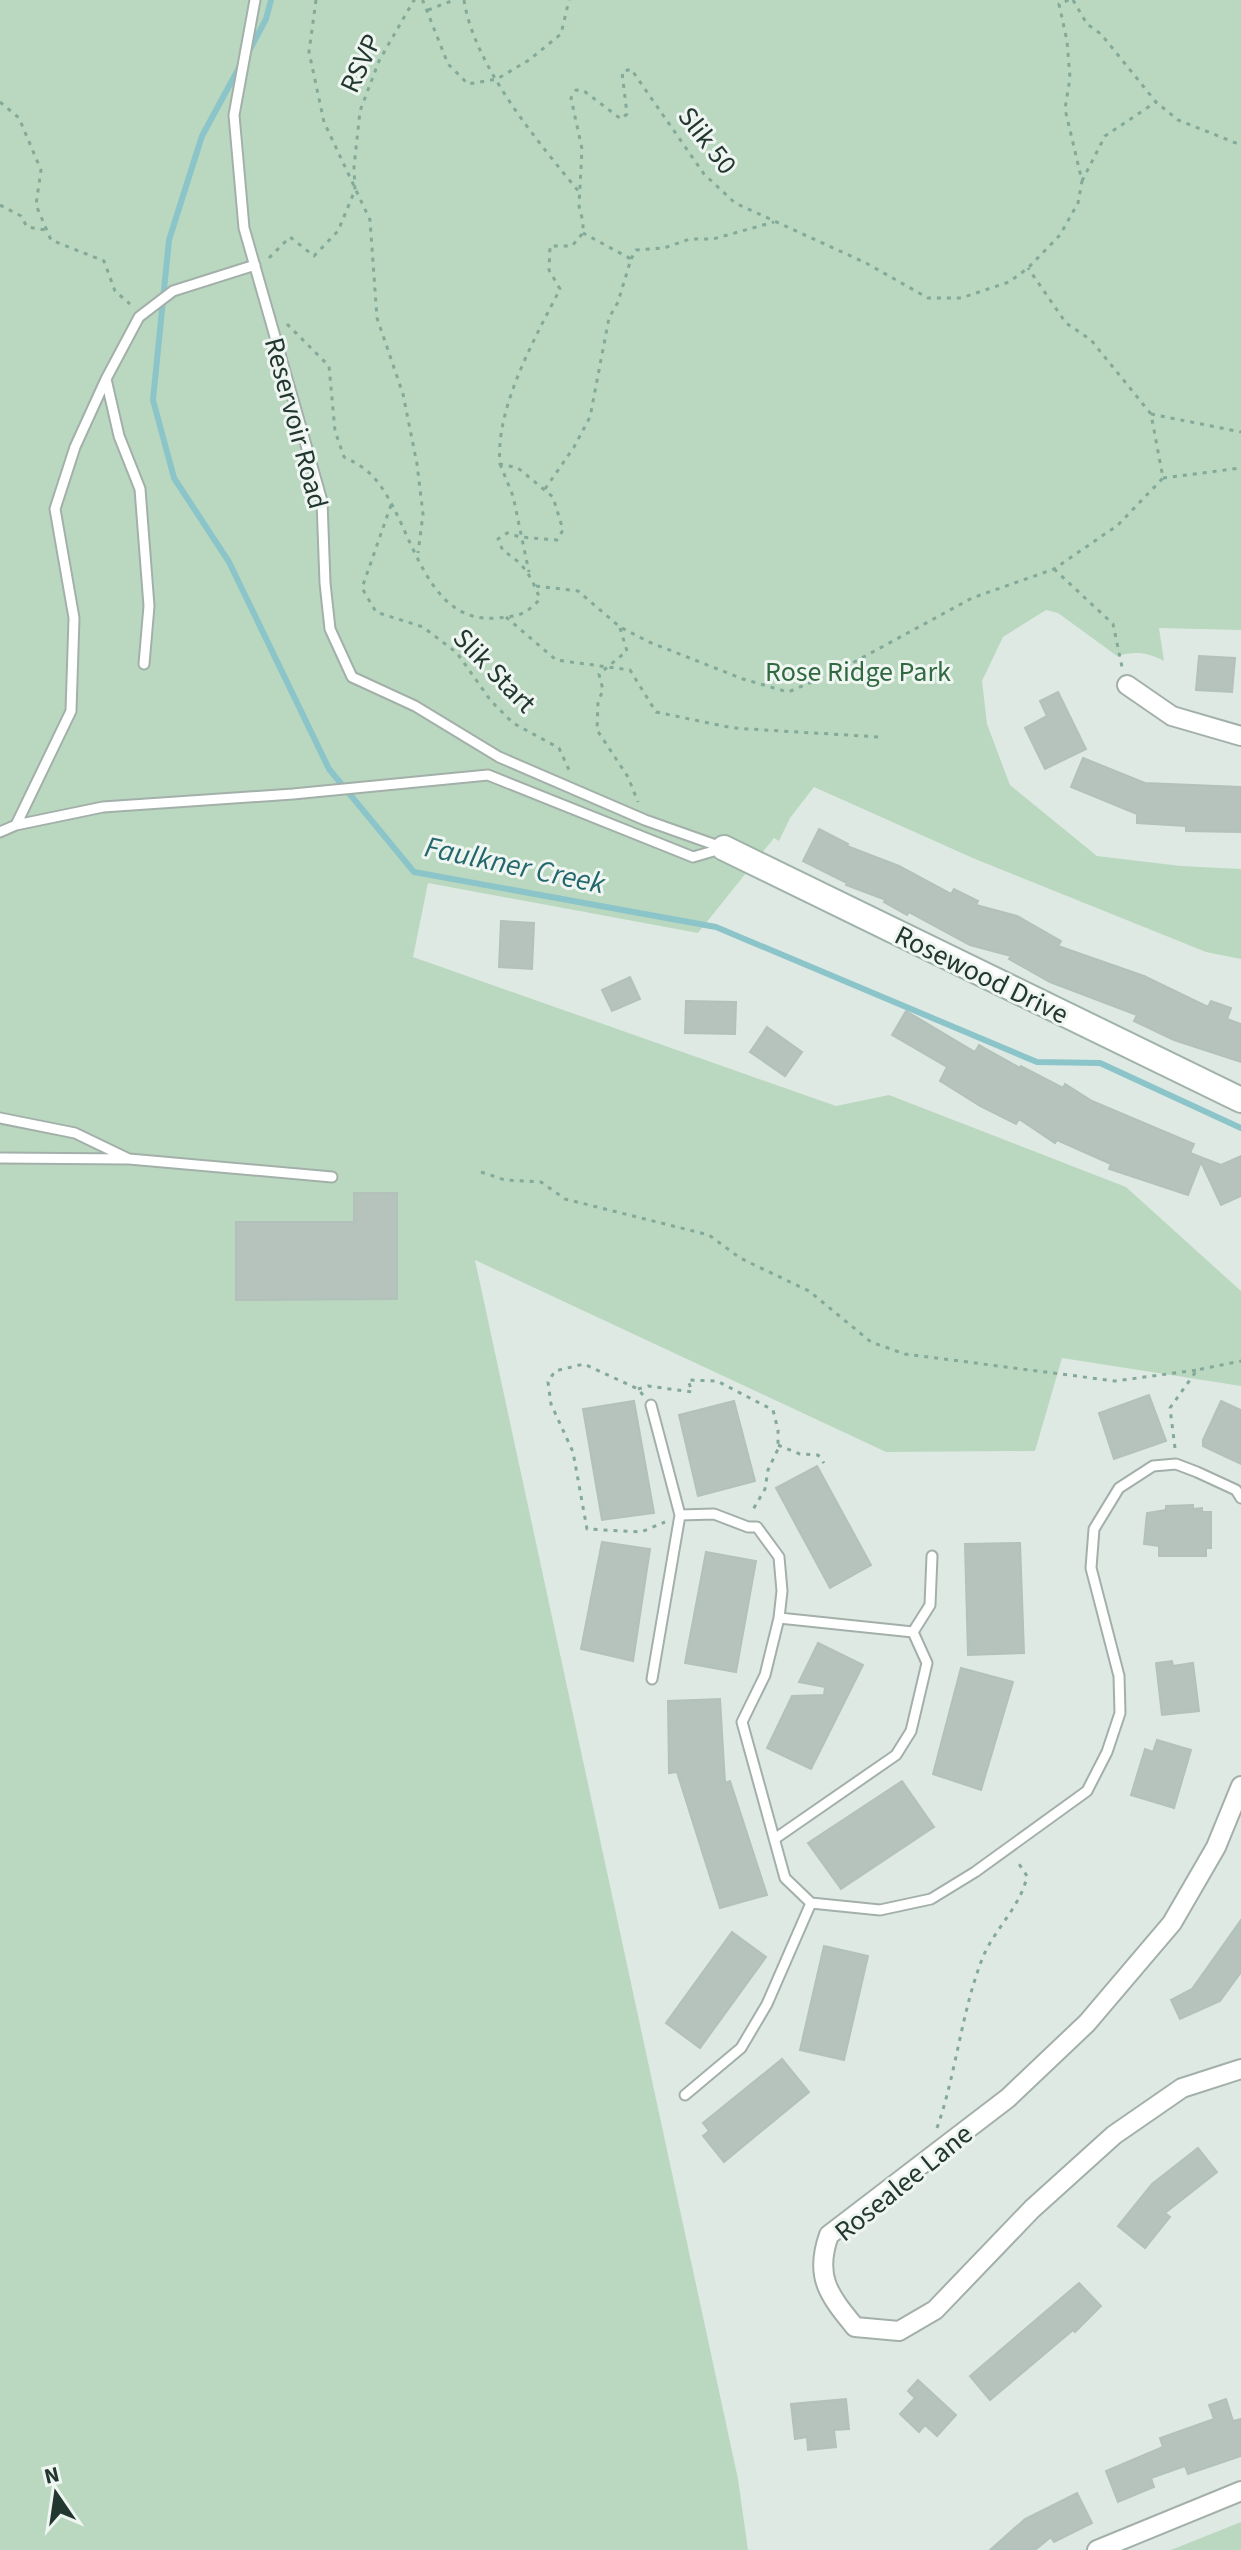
<svg xmlns="http://www.w3.org/2000/svg" width="1241" height="2550" viewBox="0 0 1241 2550" font-family="'Source Sans 3',sans-serif">
  <style>
    .green { fill: #bad8bf }
    .lines { fill: none; stroke-linecap: round; stroke-linejoin: round }
    .stream { stroke: #8cc5c9; stroke-width: 6 }
    .building { fill: #b5c3bc; stroke: #b2c1ba; stroke-width: 2 }
    .lane-casing { stroke: #a3b0aa; stroke-width: 13 }
    .street-casing { stroke: #a3b0aa; stroke-width: 22 }
    .secondary-casing { stroke: #a0b3aa; stroke-width: 28 }
    .path { stroke: #83a999; stroke-width: 3; stroke-dasharray: 4 6; stroke-linecap: butt }
    .lane { stroke: #fff; stroke-width: 9 }
    .street { stroke: #fff; stroke-width: 18 }
    .secondary { stroke: #fff; stroke-width: 24 }
    .labels { text-anchor: middle; stroke-width: 6; stroke-linejoin: round; paint-order: stroke }
    .street-label { font-size: 28px; fill: #22372f; stroke: #eff6f2 }
    .park-label { font-size: 28px; fill: #316941; stroke: #eff6f2 }
    .water-label { font-size: 30px; font-style: italic; fill: #23676c; stroke: #eff6f2 }
  </style>
  <rect width="100%" height="100%" fill="#dfe9e4"/>
  <!-- green -->
  <path class="green" d="M0,0H1241V630L1159,628L1164,661C1147,652 1135,651 1117,656L1058,613L1046,610L1003,637L982,681L987,724L1010,785L1097,856L1181,866L1241,869V959L1206,952L975,859L814,787L790,818L779,841L774,838L698,933L428,883L413,957L836,1106L889,1095L1126,1187L1241,1291V1386L1062,1358L1035,1451L886,1452L475,1260L738,2479L748,2550H0Z
    M1241,2522V2550H1171Z"/>
  <g class="lines">
    <!-- stream -->
    <path class="stream" d="M249,51L266,19L271,0
      M241,64L202,136L169,240L153,400L174,478L229,562L329,769L414,872L716,927L1037,1062L1100,1063L1241,1128"/>
  </g>
  <!-- building -->
  <path class="building" d="M1199,656L1235,658L1232,692L1196,690Z
    M1058,692L1086,749L1045,769L1025,728L1047,716L1040,701Z
    M1083,758L1145,783L1241,787V832L1186,831V826L1137,823V814L1071,787Z
    M819,829L848,844L847,846L899,866L951,894L954,889L978,901L976,905L1017,916L1061,941L1058,946L1144,976L1208,1007L1211,1001L1231,1008L1227,1019L1241,1024V1062L1174,1040L1134,1021L1137,1015L1050,982L1009,959L1011,956L970,945L909,912L907,915L884,902L886,900L846,885L847,883L803,861Z
    M501,921L534,923L532,969L499,967Z
    M630,977L640,999L612,1011L602,990Z
    M686,1001L736,1002L735,1034L685,1033Z
    M906,1011L975,1052L979,1045L1020,1068L1021,1066L1063,1088L1065,1084L1092,1101L1194,1144L1190,1153L1221,1165L1241,1156V1196L1221,1205L1201,1162L1188,1195L1109,1169L1111,1164L1057,1140L1055,1143L1019,1119L1016,1124L980,1106L940,1081L947,1067L892,1035Z
    M767,1027L802,1052L785,1076L750,1052Z
    M354,1193H397V1299L236,1300V1222H354Z
    M1149,1395L1166,1441L1114,1459L1099,1413Z
    M634,1401L654,1513L602,1520L583,1409Z
    M734,1401L755,1481L698,1496L679,1415Z
    M1221,1401L1241,1410V1464L1203,1446V1440Z
    M817,1466L871,1565L830,1588L776,1488Z
    M1193,1505V1509L1202,1508V1512H1211V1548H1206V1556H1159V1546L1144,1544L1147,1513L1166,1510V1506Z
    M602,1542L650,1549L633,1661L581,1649Z
    M1020,1543L1024,1653L968,1655L965,1544Z
    M706,1552L756,1561L736,1672L685,1663Z
    M818,1643L863,1665L811,1769L767,1748L792,1696L824,1695L825,1687L799,1682Z
    M1172,1661L1173,1666L1193,1663L1199,1711L1162,1715L1156,1663Z
    M961,1668L1013,1682L981,1790L933,1774Z
    M720,1699L725,1783L730,1781L767,1895L720,1908L677,1772L669,1773L668,1701Z
    M1157,1740L1191,1750L1174,1808L1131,1795L1145,1749L1153,1752Z
    M902,1781L934,1827L841,1889L808,1843Z
    M1241,1920V1972L1220,2001L1180,2019L1171,2000L1192,1989Z
    M732,1932L766,1957L700,2048L666,2023Z
    M824,1946L868,1956L844,2060L800,2050Z
    M782,2059L809,2092L724,2162L703,2136L709,2131L703,2123Z
    M1198,2148L1217,2172L1165,2213L1170,2217L1145,2248L1118,2226L1152,2184Z
    M1079,2283L1101,2306L1075,2332L1073,2330L990,2400L970,2376Z
    M918,2380L956,2415L937,2436L925,2425L919,2432L900,2414L915,2398L908,2391Z
    M846,2399L849,2429L834,2430L836,2447L808,2450L807,2437L795,2439L791,2404Z
    M1226,2399L1233,2421L1241,2419V2456L1188,2474L1185,2466L1151,2478L1154,2487L1118,2502L1106,2471L1163,2447L1160,2438L1214,2419L1209,2405Z
    M1077,2493L1092,2523L1054,2542L1051,2537L1035,2550H990L1025,2519Z"/>
  <g class="lines">
    <defs>
      <path id="lane" d="M255,0L234,115L244,228L322,501L325,583L330,629L352,677L415,706L499,757L645,820L724,848
        M144,664L149,606L140,489L119,436L106,379L139,317L173,291L255,265
        M16,825L71,711L74,618L55,509L75,447L106,379
        M0,832L16,825L103,807L293,794L488,775L693,857L724,848
        M0,1118L75,1133L129,1159L0,1158
        M129,1159L332,1177
        M651,1405L680,1515L652,1679
        M680,1515L714,1514L748,1527H757L779,1557L782,1591L779,1618L765,1675L742,1722L785,1878L811,1903L767,2004L741,2048L685,2095
        M913,1632L930,1605L932,1556
        M776,1838L896,1755L911,1731L927,1663L913,1632L779,1618
        M811,1903L880,1910L931,1899L975,1872L1087,1791L1107,1752L1120,1713L1119,1676L1091,1568L1094,1529L1119,1488L1153,1466L1176,1464L1197,1472L1236,1490L1241,1498"/>
      <path id="street" d="M1127,685L1172,716L1241,736
        M1241,1786L1216,1847L1172,1923L1087,2023L1008,2098L829,2235C814,2277 829,2295 855,2327L899,2331L935,2310L1032,2209L1114,2135L1182,2088L1241,2069
        M1097,2550L1241,2491"/>
      <path id="secondary" d="M724,848L1241,1100"/>
    </defs>
    <!-- lane casing -->
    <use href="#lane" class="lane-casing"/>
    <!-- street casing -->
    <use href="#street" class="street-casing"/>
    <!-- secondary casing -->
    <use href="#secondary" class="secondary-casing"/>
    <!-- path -->
    <path class="path" d="M316,0L309,52L324,122L370,220L377,318L403,394L417,464L423,514L418,553
      M464,0C474,66 538,142 580,193
      M1073,0L1087,24L1101,34L1156,102L1178,120L1241,145
      M428,10L454,0
      M0,102L19,118L41,170L36,205L51,240L104,261L115,291L130,304
      M1082,181L1105,136L1156,102
      M0,205L21,216L27,227L46,230
      M269,258L290,237L314,256L338,231L355,190L354,167L360,111L379,61L414,0L423,1L448,64L468,84L497,79L529,60L561,34L569,0
      M631,259L636,250L664,248L690,239H713L774,222
      M287,324L329,366L335,431L344,457C361,465 371,472 382,488C413,532 427,625 497,618C520,616 525,615 540,599C531,576 524,563 503,551L498,539L507,533L520,537L557,540L563,530L553,497L518,468L500,464C495,408 535,338 560,289L549,270L550,246H572L583,233V222L579,206L582,149L571,98L576,90L584,91L621,119L627,114L622,72L631,69L704,174L735,203L866,263L928,298H961L1009,282L1028,268L1060,235L1078,203L1082,181L1065,109L1070,78L1067,41L1059,4L1069,0
      M1151,414L1241,432
      M500,464L513,496L529,572
      M1163,478L1241,468
      M545,489L574,447L590,417L609,318L618,302L631,259L583,233
      M391,505L362,588L376,612L423,627L457,653L491,701L513,723L559,748L569,770
      M1054,569L1113,624L1122,667
      M536,586L578,591L620,627L649,642L743,679L788,692L834,673L972,598L1054,569L1118,525L1163,478L1151,414L1091,340L1066,323L1028,268
      M506,617L556,660L630,670L656,712L733,728L879,737
      M620,628L627,651L599,674L603,690L598,702L597,730L628,777L638,802
      M481,1172L505,1180L541,1182L565,1199L709,1235L740,1258L809,1291L871,1342L905,1354L1115,1381L1197,1370
      M638,1389L648,1386L692,1392L688,1380L717,1381L773,1410L778,1430V1449L768,1470L765,1489L751,1513
      M643,1395L638,1389L584,1364L555,1371L548,1382L551,1404L573,1452L587,1529L641,1532L665,1522
      M778,1445L800,1454L818,1455L824,1463
      M1175,1448L1170,1408L1197,1370L1241,1361
      M937,2128C956,2074 961,2015 981,1962C992,1931 1021,1907 1027,1876L1017,1861"/>
    <!-- lane -->
    <use href="#lane" class="lane"/>
    <!-- street -->
    <use href="#street" class="street"/>
    <!-- secondary -->
    <use href="#secondary" class="secondary"/>
  </g>
  <g class="labels">
    <!-- street labels -->
    <g class="street-label">
      <text transform="translate(360 63) rotate(-65)" y="10">RSVP</text>
      <text transform="translate(708 140) rotate(52)" y="10">Slik 50</text>
      <text transform="translate(297 423) rotate(75)" y="10">Reservoir Road</text>
      <text transform="translate(495 670) rotate(46)" y="10">Slik Start</text>
      <text transform="translate(982 974) rotate(26)" y="10">Rosewood Drive</text>
      <text transform="translate(903 2182) rotate(-39)" y="10">Rosealee Lane</text>
    </g>
    <!-- park labels -->
    <g class="park-label">
      <text x="858" y="681">Rose Ridge Park</text>
    </g>
    <!-- water labels -->
    <g class="water-label">
      <text transform="translate(515 865) rotate(12)" y="10">Faulkner Creek</text>
    </g>
  </g>
  <!-- north arrow -->
  <g transform="translate(56 2494) rotate(347)" stroke="#eff6f2" stroke-width="6" paint-order="stroke">
  <path d="M0-6L14 30L0 20L-14 30Z" fill="#22372f"/>
  <text y="-12" font-size="22" font-weight="bold" text-anchor="middle" fill="#22372f">N</text>
  </g>
</svg>
